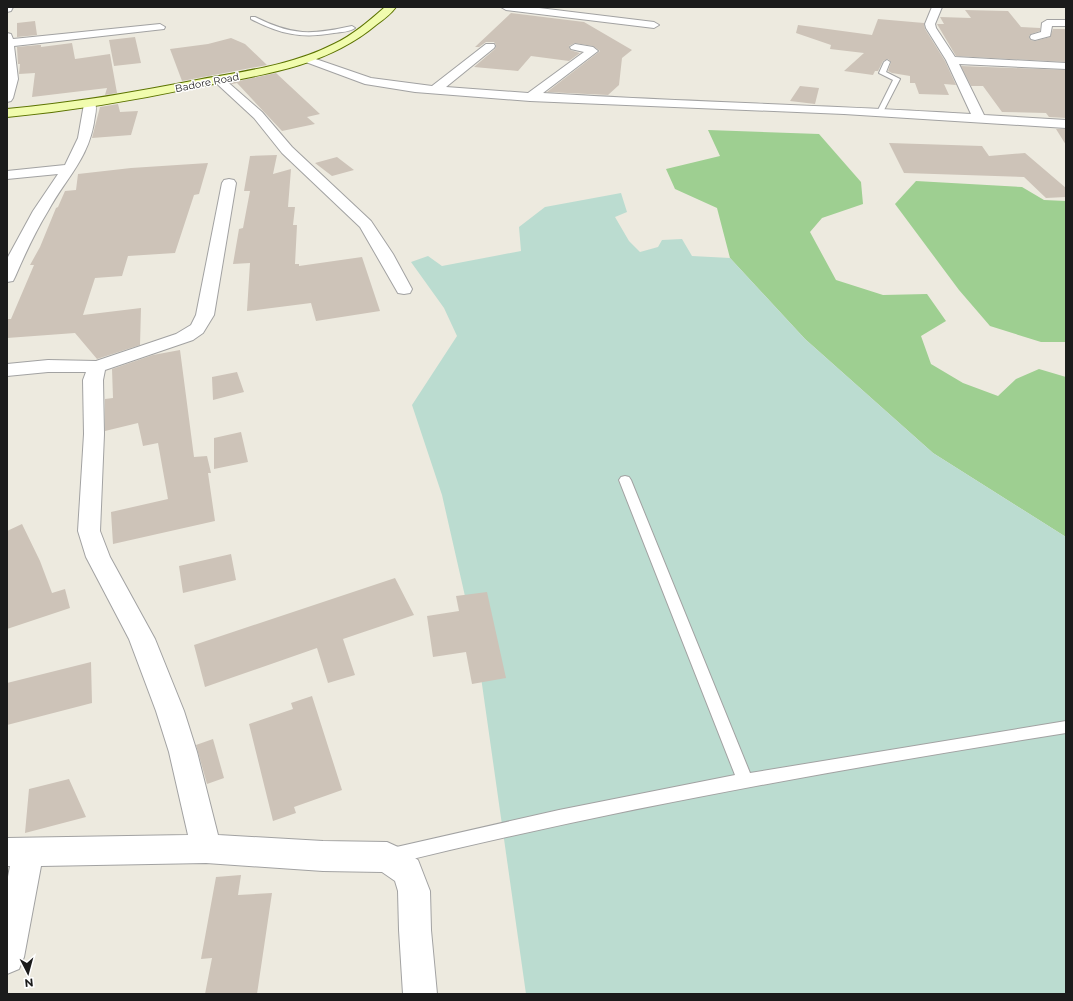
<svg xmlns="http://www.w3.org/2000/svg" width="1073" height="1001" viewBox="0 0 1073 1001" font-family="Montserrat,sans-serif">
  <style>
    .forest { fill: #9ecf91 }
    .wetland { fill: #bbdcd0 }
    .building { fill: #cdc3b8 }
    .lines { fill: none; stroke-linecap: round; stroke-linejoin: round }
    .lane-casing { stroke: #a2a2a2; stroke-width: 2 }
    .street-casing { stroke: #a2a2a2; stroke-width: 2 }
    .secondary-casing { stroke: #5c7300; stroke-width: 2 }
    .lane { fill: #fff; fill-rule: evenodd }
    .street { fill: #fff; fill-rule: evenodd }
    .secondary { fill: #f1fcae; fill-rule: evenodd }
    .labels { text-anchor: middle; stroke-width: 3; stroke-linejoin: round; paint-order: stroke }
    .far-street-label { font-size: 10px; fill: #1b1b1b; stroke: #fff }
  </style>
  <rect width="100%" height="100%" fill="#edeadf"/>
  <!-- forest -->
  <path class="forest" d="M708,130L819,134L861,182L863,204L822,218L810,232L836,280L883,295L927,294L946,321L921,336L931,364L963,383L998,396L1016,379L1039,369L1066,377V537L933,453L805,339L730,258L717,208L675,189L666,169L720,156Z
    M916,181L1022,187L1044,200L1066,201V342H1041L990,326L959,290L895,204Z"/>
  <!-- wetland -->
  <path class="wetland" d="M621,193L627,212L615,217L629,241L640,252L658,247L662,240L682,239L692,256L730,258L805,339L933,453L1066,537V994H526L477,649L442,495L412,405L457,336L444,308L411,262L428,256L442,266L521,251L519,227L545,207Z"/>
  <!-- building -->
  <path class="building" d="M965,10L1008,11L1021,27L1040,28V31L1031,34L1029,36L1030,40L1035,41L1050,37L1053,29H1066V62L956,56L937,24H944L940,17L971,18Z
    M511,13L584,22L632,50L622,58L619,85L608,95L547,92L600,51L593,46L575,43L569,46L570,50L580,53L569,61L531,56L518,71L474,67L495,49L496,45L494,42H486L479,47H475Z
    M878,19L924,23L925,29L945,61L956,85L944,84L949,95L919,94L915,83H910V76L892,73L888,71L891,62L888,59L883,61L878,71H875L873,75L844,71L864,53L830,49L831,45L796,33L798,25L872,35Z
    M35,21L37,35L17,37V23Z
    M135,37L141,63L114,66L109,40Z
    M231,38L245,44L267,65L182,81L170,49L208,44Z
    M72,43L75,59L110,54L117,93L105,95L107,88L32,97L35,73L19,74L20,64H18L17,47L38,45H41V47Z
    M961,66L1066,70V118L1049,117L1046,113L1002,112L983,86H971Z
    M276,73L320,114L307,117L315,124L282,131L237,83L232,84L230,83Z
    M800,86L819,88L815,104L790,101Z
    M118,104L120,112L138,111L131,135L92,138L100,107Z
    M1056,129H1066V145Z
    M889,143L982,146L989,156L1025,153L1066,188V197L1046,198L1024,177L904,173Z
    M277,155L273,174L291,169L288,207H295L293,225H297L295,264H299V266L362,257L380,311L316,321L311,303L247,311L250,263L233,264L239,229L243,228L250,191H244L250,156Z
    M337,157L354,170L332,176L315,163Z
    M208,163L199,194L194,195L175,253L128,256L122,276L95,278L83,315L141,308L140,345L97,359L75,333L7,338V319H11L34,265H30L40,247L56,208L58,207L65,191L76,190L78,174L131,168Z
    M180,350L194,457L207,456L211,473H208L215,521L113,544L111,512L168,499L158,443L143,446L138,423L105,431V399L113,398L112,369L153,355Z
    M237,372L244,392L213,400L212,377Z
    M241,432L248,462L214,469V438Z
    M22,524L40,561L52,593L65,589L70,608L7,629V531Z
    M231,554L236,580L183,593L179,566Z
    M395,578L414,615L343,639L355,675L328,683L317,648L205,687L194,645Z
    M487,592L506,678L472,684L466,652L433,657L427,616L459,611L456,596Z
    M91,662L92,703L7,725V683Z
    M312,696L342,790L294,807L296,813L273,821L249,724L293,709L291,703Z
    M213,739L224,778L207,784L196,745Z
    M69,779L86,817L25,833L29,789Z
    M241,875L238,895L272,893L257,994H205L212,958L201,959L216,877Z"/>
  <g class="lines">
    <defs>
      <path id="lane" d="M251,17H255C293,36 311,35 352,26L355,28C350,32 341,32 334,33C301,39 280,34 251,19Z
        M887,60L890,62L886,72L900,79L883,112L880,114L877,112L893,80L879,73L884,62Z
        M625,476L629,477L631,480L750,773L1066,721V733C840,769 615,809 392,864L386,862L384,856L386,850L392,848L559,810L735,775L619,480L621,477Z"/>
      <path id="street" d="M7,7H13L11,11L7,12Z
        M501,7H531L654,22L659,25L654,28L506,10Z
        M932,7H942L935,24L936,28L955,57L1066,63V69L959,64L984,115L1066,120V128L844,114L530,101L415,92L365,84L303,61L301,59L307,56L371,78L432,86L486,44H494L495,46L494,48L446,87L528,93L584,52L571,49L570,47L575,44L593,47L598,51L543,93C685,102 829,105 971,114L946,60L926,28L925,24Z
        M1047,20H1066V26H1052L1050,36L1035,40L1031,39L1030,37L1031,35L1041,32L1042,23Z
        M160,24L165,27L164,29L14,46L18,79L13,98L11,101L7,102V33L11,34L13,39Z
        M219,76L223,78L262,112L292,147L371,221L393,254L412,289L410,293L404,294L398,293L360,227L282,153L254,118L215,82L213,80L215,78Z
        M90,100L94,101C97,106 96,111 95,116C90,158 67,176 48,211C35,232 25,254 15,277L13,281L7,282V259L9,255L33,211L58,174L7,179V171L65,165L78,138L84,104L86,101Z
        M229,179L234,180L236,183L214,315L203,333L193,340L105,370L103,380L104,434L100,531L110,557L155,639L184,711L197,752L218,835L323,841L387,842L398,847L418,860L430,891L431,930L437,994H403L399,930L398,891L395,881L382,872L323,871L206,863L41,866L24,957L19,969L7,974V882L10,866H7V838L188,835L169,752L156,711L129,639L86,557L78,531L84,434L83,380L86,372H48L7,376V364L48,360L96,361L176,334L191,325L196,315L222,183L224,180Z"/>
      <path id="secondary" d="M385,7H396C391,14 383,20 376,25C325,68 256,76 192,88C131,101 69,111 7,117V109C73,103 137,92 202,79C246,71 293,65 334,44C353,35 369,21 385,7Z"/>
    </defs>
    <!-- lane casing -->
    <use href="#lane" class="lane-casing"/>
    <!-- street casing -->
    <use href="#street" class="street-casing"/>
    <!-- secondary casing -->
    <use href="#secondary" class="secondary-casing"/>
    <!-- lane -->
    <use href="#lane" class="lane"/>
    <!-- street -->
    <use href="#street" class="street"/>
    <!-- secondary -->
    <use href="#secondary" class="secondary"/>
  </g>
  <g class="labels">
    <!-- far-street labels -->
    <g class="far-street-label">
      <text transform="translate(207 82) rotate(-11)" y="4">Badore Road</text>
    </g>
  </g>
  <!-- border -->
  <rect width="1073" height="1001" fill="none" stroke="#1b1b1b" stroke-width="16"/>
  <!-- north arrow -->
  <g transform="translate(28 973) rotate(174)" stroke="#ffffff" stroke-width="3" paint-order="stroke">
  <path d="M0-3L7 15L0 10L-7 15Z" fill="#1b1b1b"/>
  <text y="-6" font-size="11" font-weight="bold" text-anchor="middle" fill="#1b1b1b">N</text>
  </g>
</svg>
